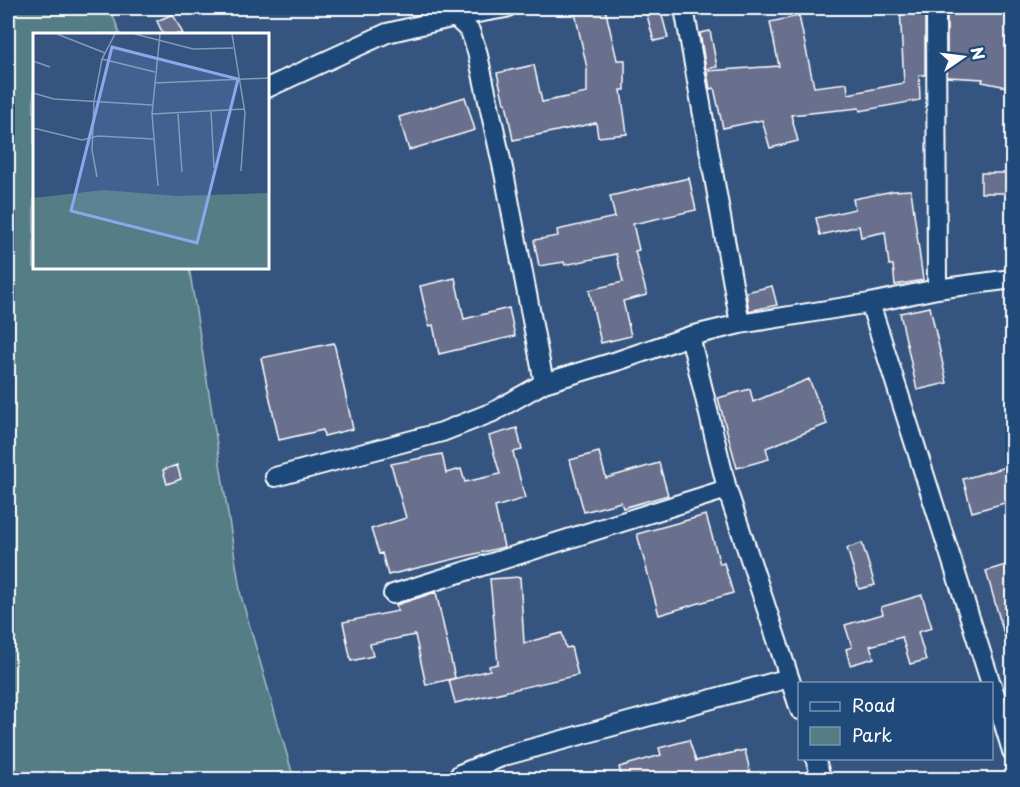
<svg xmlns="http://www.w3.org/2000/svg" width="1020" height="787" viewBox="0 0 1020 787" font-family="'Playpen Sans',sans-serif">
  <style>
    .green { fill: #547d85; stroke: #aabec2; stroke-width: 1.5 }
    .building { fill: #686f8e; stroke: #fff; stroke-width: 1.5 }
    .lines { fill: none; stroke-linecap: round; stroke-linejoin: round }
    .street-casing { stroke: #fff; stroke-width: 22 }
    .street { stroke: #1f4a7a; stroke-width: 18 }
    .inset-road { fill: none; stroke: #8699b3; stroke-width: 1.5 }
    .view { fill: #8ea6ec; fill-opacity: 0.15; stroke: #8ea6ec; stroke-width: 3 }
    .inset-edge { fill: none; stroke: #fff; stroke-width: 3 }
  </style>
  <rect width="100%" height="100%" fill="#355580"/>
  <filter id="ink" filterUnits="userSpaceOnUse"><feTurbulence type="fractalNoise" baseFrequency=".0167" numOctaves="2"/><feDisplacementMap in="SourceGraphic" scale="12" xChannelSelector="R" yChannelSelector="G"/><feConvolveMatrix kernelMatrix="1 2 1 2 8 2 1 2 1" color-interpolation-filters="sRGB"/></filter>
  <g filter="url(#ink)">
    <!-- green -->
    <path class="green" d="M8,8H110L120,34H34V267H189L241,596L294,779H8Z"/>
    <!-- building -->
    <path class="building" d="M601,8H605L617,60H625V90H621L627,134L598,137L596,123L513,140L506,103H504L497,73L534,65L542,102L587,93V68L575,13Z
      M645,8H660L668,38L654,41Z
      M900,8H925V75H919L920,100L860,111L859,108L791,115L798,141L770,148L762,120L723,128L714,88L710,89L707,71L779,66L770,22L799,16L814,87L847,83L848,94L904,83Z
      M947,8H1012V88L982,82L983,79L947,77Z
      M173,14L183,34H163L157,21Z
      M710,31L717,67L706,69L700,33Z
      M465,97L475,130L409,150L399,117Z
      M981,173H1012V193H981Z
      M689,178L696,210L633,224L639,250L635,251L647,295L623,301L631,336L601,343L589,290L623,282L616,254L565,265L564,262L539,266L534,240L558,236L557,230L615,217L610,196Z
      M911,190L923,280L895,285L893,265H889L885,232L861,237L859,226L820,235L816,218L855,209L853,199L893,191Z
      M455,278L464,319L509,308L515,336L439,354L433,325L429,326L420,286Z
      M772,286L777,305L749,311L746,292Z
      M930,307L947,383L917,390L900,313Z
      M334,343L353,429L324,436L323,430L279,440L261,358Z
      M809,379L827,424L766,448L769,459L737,468L718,398L750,389L753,402Z
      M517,428L522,450L513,452L525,498L495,507L504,547L388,575L382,553L379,554L371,529L406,518L391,464L442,454L446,473L461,469L465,482L500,474L489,436Z
      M599,452L606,478L659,463L668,495L623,508L621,502L584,512L570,460Z
      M177,465L181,479L167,484L163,470Z
      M1010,466L1012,475V501L972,512L963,479Z
      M706,515L720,564L724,563L733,593L659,615L637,534Z
      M862,543L875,585L859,589L847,548Z
      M1012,563V647L1008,648L986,571Z
      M520,577L524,643L562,633L566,648L571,647L578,675L455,703L449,680L490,670L489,666L498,664L490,579Z
      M436,592L455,678L426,685L415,635L370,644L373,656L351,661L343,622L398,611L396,605Z
      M922,595L932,628L918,632L926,660L910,664L902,637L870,646L874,658L850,665L846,649L852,647L845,625L883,614L881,607Z
      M689,740L696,761L745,750L752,780H622L619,767L661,755L659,748Z"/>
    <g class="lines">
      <defs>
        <path id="street" d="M451,8L455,17L470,31L477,51L504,173L544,383
          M684,8L740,324
          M936,8L937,289
          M267,88L387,33L455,17L506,8
          M870,303L991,684
          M690,336L727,489L800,710
          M275,477L442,432L493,412L544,383L617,361L690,336L740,324L870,303L937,289L1012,279
          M393,594L727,489
          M992,685L1012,751
          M815,758L822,780
          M460,774L504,756L789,678"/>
      </defs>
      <!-- street casing -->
      <use href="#street" class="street-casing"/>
      <!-- street -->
      <use href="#street" class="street"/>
    </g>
  </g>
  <!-- overview -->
  <g transform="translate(33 33)">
    <rect width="236" height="236" fill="#355580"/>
    <path d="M71,157L143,163L235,160V235H0V165Z" fill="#547d85"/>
    <path class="inset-road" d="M24,1L72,20M102,1L160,16L200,15M199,1L212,80L208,138M69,26L122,39M0,28L17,34M121,50L236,45M0,60L21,66L119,72M178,78L181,135M119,81L211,76M145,81L149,139M0,95L49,107L65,103L121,106M64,144L59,117L61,68L69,26L82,1M125,153L119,81L127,1"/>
    <path class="view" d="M79,14L205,46L164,210L38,178Z"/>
    <rect width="236" height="236" class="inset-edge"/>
  </g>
  <!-- margin -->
  <rect width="1020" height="787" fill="none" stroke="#1f4a7a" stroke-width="30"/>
  <rect x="15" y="15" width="990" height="757" fill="none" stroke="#fff" stroke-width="2" filter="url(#ink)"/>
  <!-- legend -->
  <rect x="798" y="682" width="195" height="78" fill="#1f4a7a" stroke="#7992af" stroke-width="1.5"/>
  <rect x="810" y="702" width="30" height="9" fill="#1f4a7a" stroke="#7992af" stroke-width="1.5"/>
  <text x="852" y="712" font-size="18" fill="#ffffff">Road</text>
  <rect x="810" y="727" width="30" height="18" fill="#547d85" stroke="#7992af" stroke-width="1.5"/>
  <text x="852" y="742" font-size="18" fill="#ffffff">Park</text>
  <!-- north arrow -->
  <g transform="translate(963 57) rotate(76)" stroke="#1f4a7a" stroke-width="4.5" paint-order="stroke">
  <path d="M0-4.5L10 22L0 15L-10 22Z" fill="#ffffff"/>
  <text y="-9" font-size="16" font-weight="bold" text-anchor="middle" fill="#ffffff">N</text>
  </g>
</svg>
